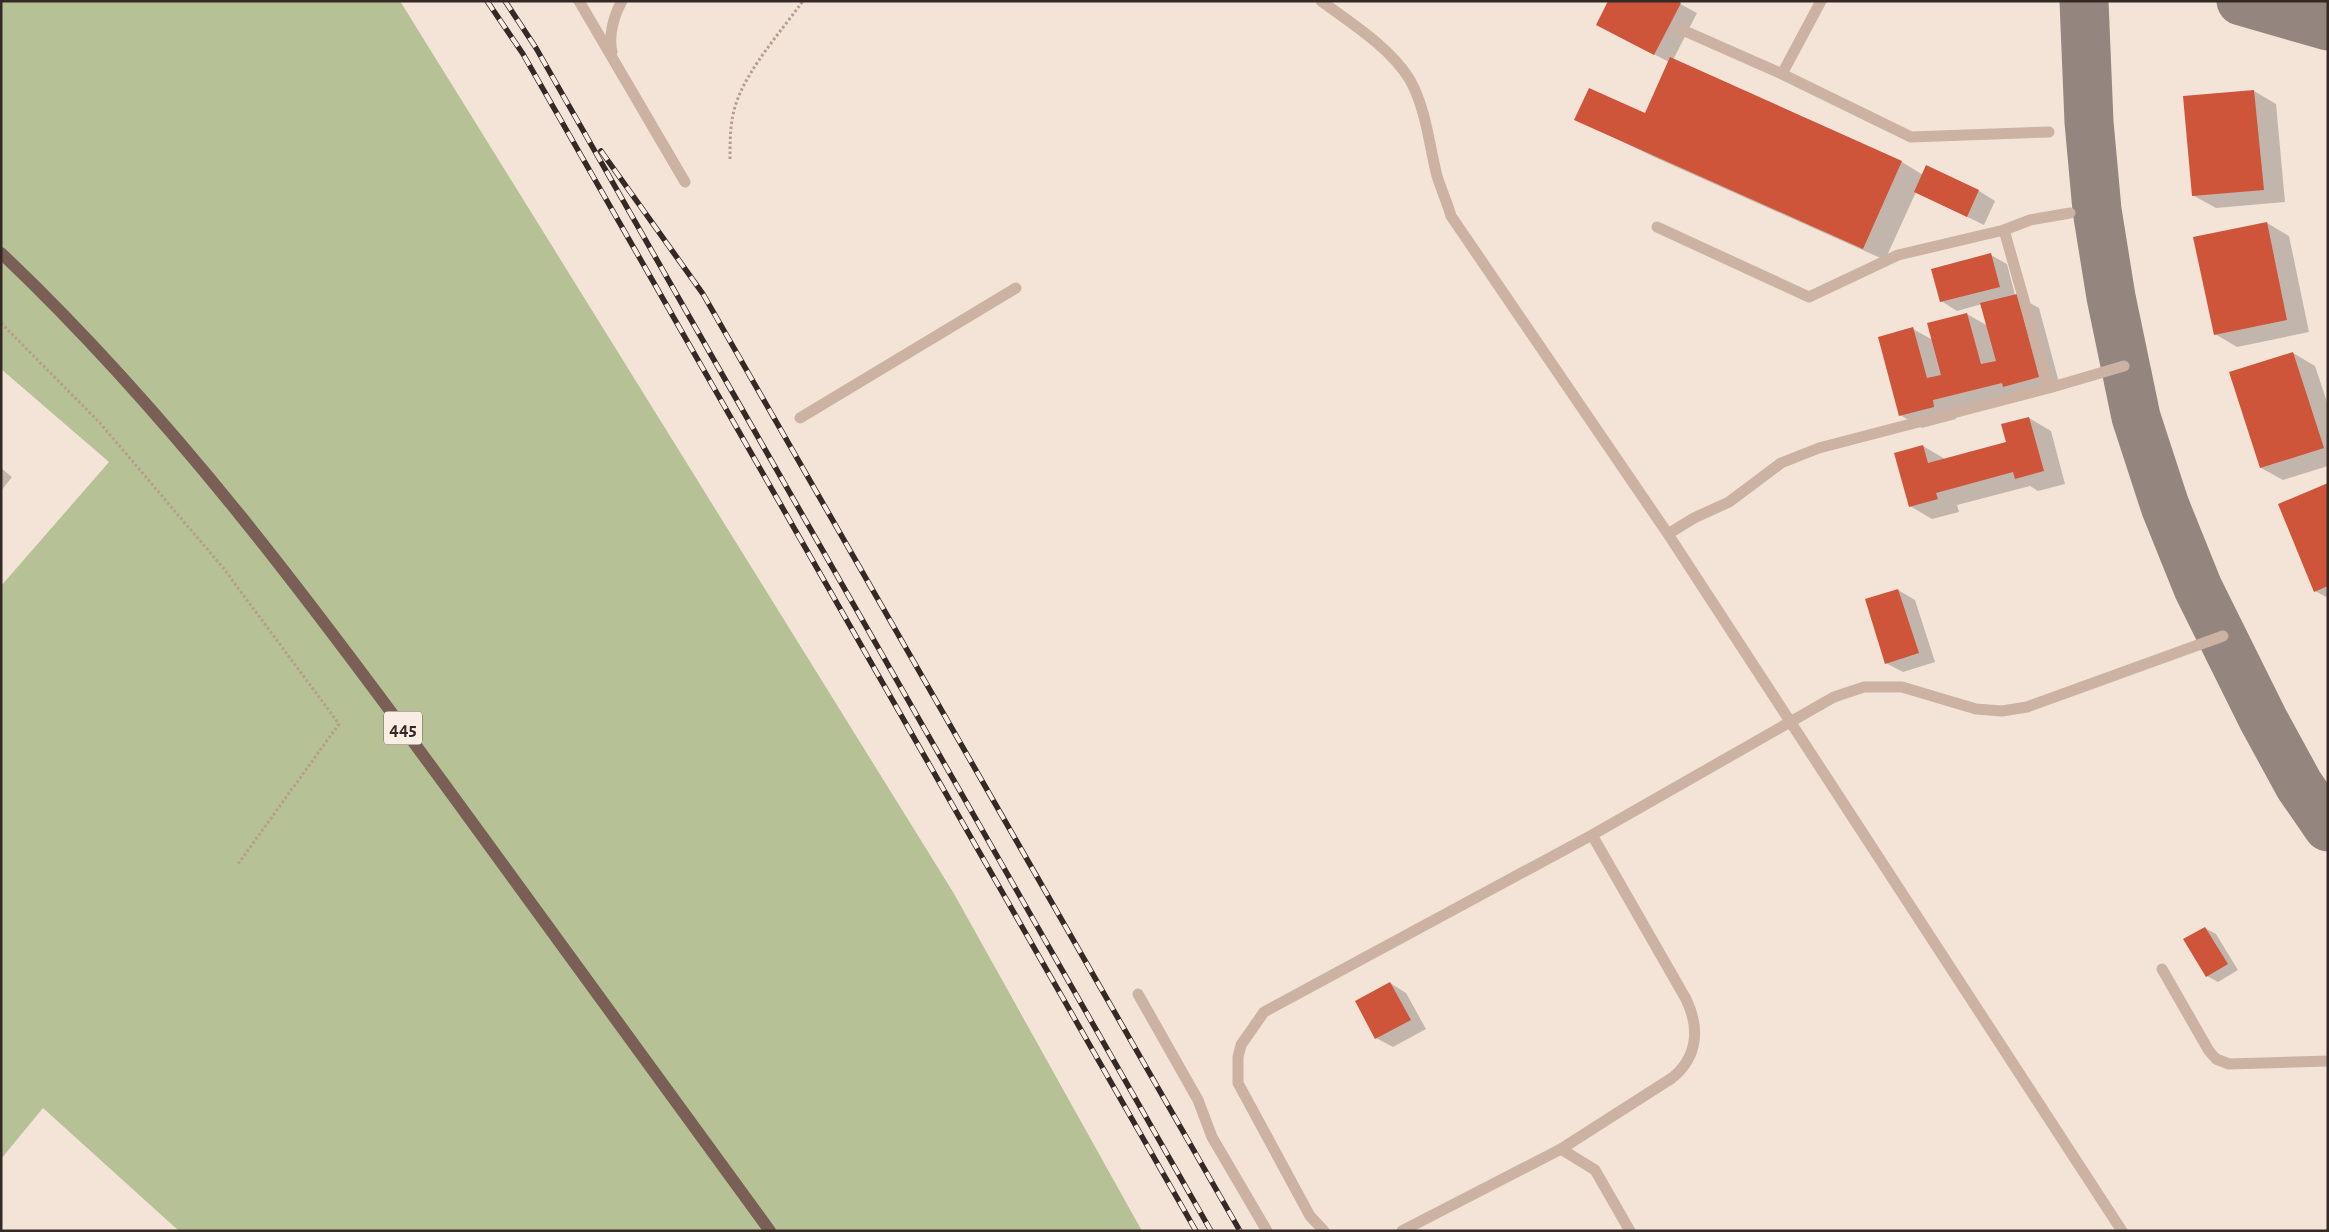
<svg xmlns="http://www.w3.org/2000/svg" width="2329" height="1232" viewBox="0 0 2329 1232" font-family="'Alegreya Sans',sans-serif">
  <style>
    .green { fill: #b6c296 }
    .shadow { fill: #0003 }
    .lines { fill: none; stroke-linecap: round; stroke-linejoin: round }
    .taxiway { stroke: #94867e; stroke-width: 49 }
    .building { fill: #ce543a }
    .path { stroke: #b79c8d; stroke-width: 3; stroke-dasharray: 2.5 2.5; stroke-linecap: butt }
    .service { stroke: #cbb2a3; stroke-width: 11 }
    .primary { stroke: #795f55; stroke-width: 12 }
    .rail-casing { stroke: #352925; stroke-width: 5.5 }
    .rail { stroke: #faeee4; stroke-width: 4; stroke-dasharray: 11; stroke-linecap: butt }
    .labels { text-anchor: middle; stroke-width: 4.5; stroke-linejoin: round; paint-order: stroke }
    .shield { fill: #faeee4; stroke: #70645e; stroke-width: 1 }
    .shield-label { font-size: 19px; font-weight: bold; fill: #352925 }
  </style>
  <rect width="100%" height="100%" fill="#f3e4d7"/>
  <!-- green -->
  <path class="green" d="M1,1H400L953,892L1142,1231H179L43,1108L1,1159V586L109,462L1,369Z"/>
  <!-- shadow -->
  <path class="shadow" d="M1675,1L1697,13L1673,60L1902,162L1923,175L1927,167L1979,191L1995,201L1984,225L1916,192L1885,260L1654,157L1576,119L1646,115L1669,62L1598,25Z
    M2254,91L2276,104L2285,202L2216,208L2194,196Z
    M2267,223L2289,236L2309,332L2237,347L2215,334Z
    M1991,255L2007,264L2015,295L2039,308L2061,390L1954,412L1956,419L1922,428L1900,415L1913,329L1933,340L1967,314L1988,326L1982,304L1957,311L1941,301Z
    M2293,353L2315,366L2328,405V466L2283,480L2261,468Z
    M2029,418L2051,431L2065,484L2038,491L2030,486L1957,505L1959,512L1932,519L1910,506L1923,446L1945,459L2007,443Z
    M1,468L12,477L1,491Z
    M2328,485V598L2315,591Z
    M1898,590L1915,600L1935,662L1903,672L1886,663Z
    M2205,928L2216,934L2238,970L2218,982L2207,976Z
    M1390,983L1406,993L1426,1029L1393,1047L1376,1038Z"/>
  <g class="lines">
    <!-- taxiway -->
    <path class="taxiway" d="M2084,1L2089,122L2097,210L2111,297L2136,417L2165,506L2198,588L2263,719L2299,785L2328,827
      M2241,1L2328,26"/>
  </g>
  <!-- building -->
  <path class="building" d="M1608,1H1678L1681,3L1654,55L1596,25Z
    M1670,57L1902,161L1863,249L1574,120L1589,88L1645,113Z
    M2254,90L2264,190L2192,196L2183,96Z
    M1926,165L1979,190L1967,217L1914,192Z
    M2267,222L2287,320L2214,335L2193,237Z
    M1991,253L2000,287L1940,302L1931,269Z
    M2017,294L2039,377L2003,387L2002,383L1933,400L1934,407L1899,416L1878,337L1913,327L1927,378L1941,375L1927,323L1967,313L1981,364L1996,361L1980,303Z
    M2293,352L2324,448L2260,468L2229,372Z
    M2029,417L2044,471L2015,479L2013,472L1936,493L1938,499L1909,507L1894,453L1923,445L1928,463L2006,442L2001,424Z
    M2328,483V586L2314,592L2278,504Z
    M1898,589L1919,653L1885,664L1865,599Z
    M2205,927L2228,964L2206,977L2183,939Z
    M1390,982L1411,1020L1375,1039L1355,1001Z"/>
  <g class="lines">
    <!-- path -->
    <path class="path" d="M730,159C730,138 730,118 738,98C751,65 782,30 803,1
      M1,323L100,423L224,569L339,724L238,864"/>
    <!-- service -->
    <path class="service" d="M579,1L685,182
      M1321,1C1350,22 1392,49 1410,80C1426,109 1429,144 1437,176C1441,189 1447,202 1451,216L1668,534L2122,1231
      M1678,28L1782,74L1911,137L2049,132
      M612,52C608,36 614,15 622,1
      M1782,74L1821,1
      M1657,227L1809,297L1898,255L2004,230L2030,220L2070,213
      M2004,230L2049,388
      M800,418L1016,288
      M1668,534L1694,518L1729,502L1781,463L1819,448L2049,388L2124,366
      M2162,969L2209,1051L2216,1059L2229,1064L2328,1061
      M1138,994L1198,1100L1212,1137L1267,1231
      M1561,1149L1672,1078C1698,1057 1700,1028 1686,999L1592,835
      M1324,1231L1310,1216L1238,1083V1057L1241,1045L1264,1012L1592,835L1834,697L1864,687H1902L1976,709L2002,711L2027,707L2223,636
      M1402,1231L1561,1149L1595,1170L1630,1231"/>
    <!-- primary -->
    <path class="primary" d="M1,253C173,416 314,606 453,796C558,941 664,1086 770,1231"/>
    <defs>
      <path id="rail" d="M487,1L523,54L1196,1231
        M505,1L536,48L1211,1231
        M601,151L703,294L1240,1231"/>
    </defs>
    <!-- rail casing -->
    <use href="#rail" class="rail-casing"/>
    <!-- rail -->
    <use href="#rail" class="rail"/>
  </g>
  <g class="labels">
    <!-- shield labels -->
    <rect class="shield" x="384" y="711.5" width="38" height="33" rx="4"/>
    <g class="shield-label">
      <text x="403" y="735">445</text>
    </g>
  </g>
  <!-- border -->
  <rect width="2329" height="1232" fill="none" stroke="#352925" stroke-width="5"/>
</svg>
